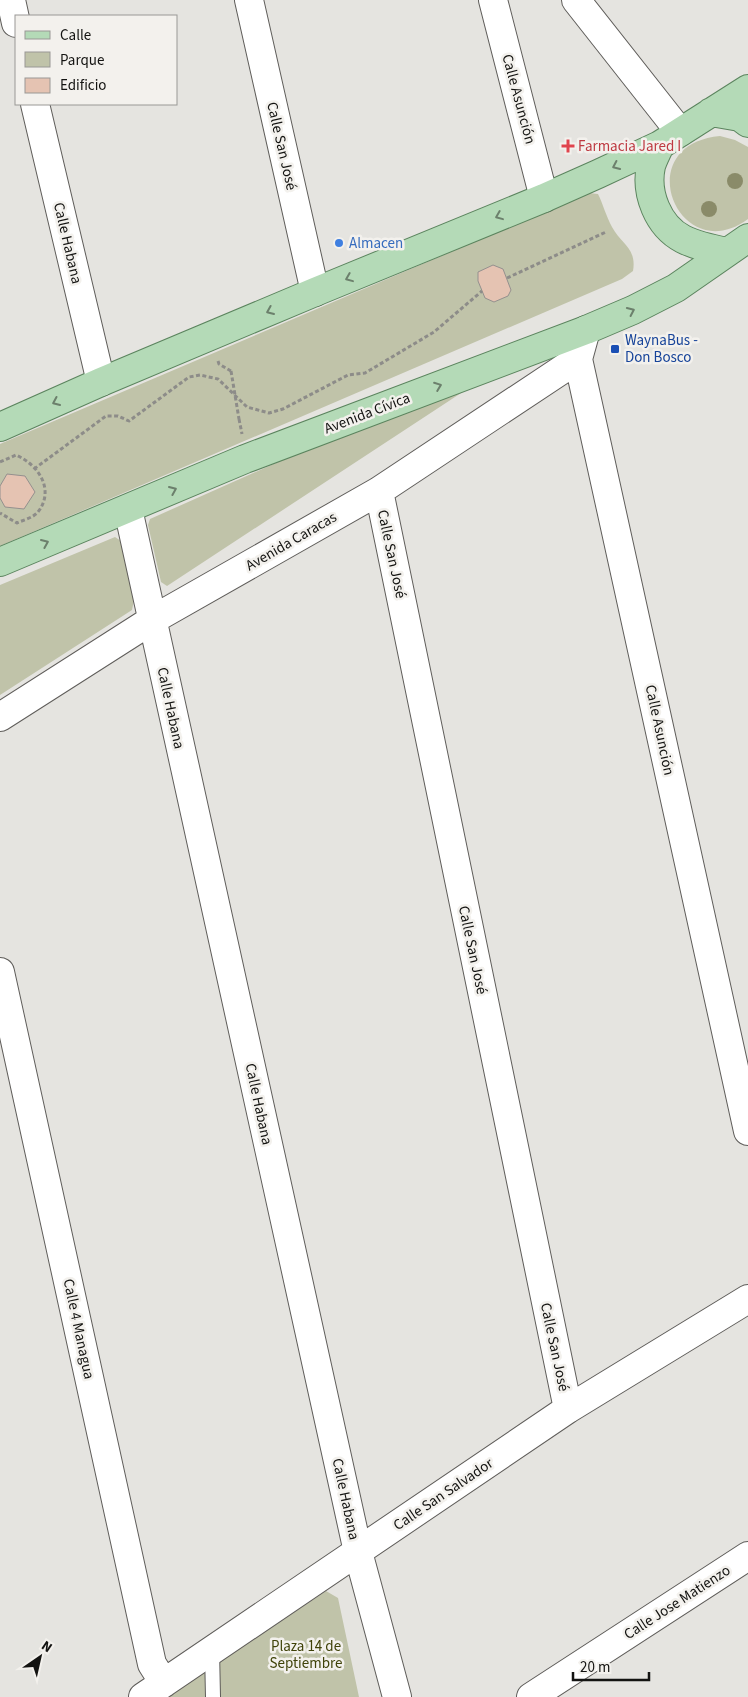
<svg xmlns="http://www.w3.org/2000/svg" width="748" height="1697" viewBox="0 0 748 1697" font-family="'Source Sans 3',sans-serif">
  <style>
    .green { fill: #c0c3a9 }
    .building { fill: #e5c3b2; stroke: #94908e }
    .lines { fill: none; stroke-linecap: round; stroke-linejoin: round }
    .service-casing { stroke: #5f5d5a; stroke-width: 16 }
    .minor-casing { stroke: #5f5d5a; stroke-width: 30 }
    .primary-casing { stroke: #5b845e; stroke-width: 30 }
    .path { stroke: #8d8c89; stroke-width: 3; stroke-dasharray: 4 2.5; stroke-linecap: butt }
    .service { stroke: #fff; stroke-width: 14 }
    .minor { stroke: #fff; stroke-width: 28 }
    .primary { stroke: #b4dab7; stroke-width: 28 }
    .path-bridge { stroke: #8d8c89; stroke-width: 3; stroke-dasharray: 4 2.5; stroke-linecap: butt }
    .tree { fill: #8a8b69 }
    .oneway { stroke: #6c806c }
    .health-dot { fill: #e0444e; stroke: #f3f1ed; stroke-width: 2 }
    .shop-dot { fill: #3f7fe0; stroke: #f3f1ed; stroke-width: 2 }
    .transit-dot { fill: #1a4fb4; stroke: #f3f1ed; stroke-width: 2 }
    .labels { text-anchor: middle; stroke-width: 5; stroke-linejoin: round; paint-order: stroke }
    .street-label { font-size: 15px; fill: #131311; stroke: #f3f1ed }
    .health-label { font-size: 15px; fill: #be3a42; stroke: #f3f1ed; text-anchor: start }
    .shop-label { font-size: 15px; fill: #366cbe; stroke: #f3f1ed; text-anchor: start }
    .transit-label { font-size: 15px; fill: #164399; stroke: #f3f1ed; text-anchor: start }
    .park-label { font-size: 15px; fill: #3f4208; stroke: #f3f1ed }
  </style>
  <rect width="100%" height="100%" fill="#e5e4e0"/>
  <!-- green -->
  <path class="green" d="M720,136L735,140L748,147V219C679,270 627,145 720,136Z
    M589,193L598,194C603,204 606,216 612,227C621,244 637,248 633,271L622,279L0,546V444Z
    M482,371L487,376L167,586L161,582L148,525L150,519Z
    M115,537L121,541L134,600L132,610L0,695V585Z
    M326,1591L338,1598L359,1697H167Z"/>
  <!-- building -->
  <path class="building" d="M493,265L503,269L511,290L508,296L494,302L485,298L478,281V272Z
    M7,474L25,476L35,492L24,509L5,507L0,498V486Z"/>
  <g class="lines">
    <defs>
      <path id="service" d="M212,1650L213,1697"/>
      <path id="minor" d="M11,0L16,23
        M249,0L315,292
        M493,0L544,198
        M576,0L680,132
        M35,104L101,382
        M586,330L578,359L748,1131
        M379,491L568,1409
        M128,509L358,1552L397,1697
        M0,717L152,620L379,491L578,359
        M0,972L152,1664L164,1683
        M143,1697L568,1409L748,1299
        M531,1697L748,1556"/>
      <path id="primary" d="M711,112L740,117L748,123
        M660,145C657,152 653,159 651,166C645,193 658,226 683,239C697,246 712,249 727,252
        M0,427L101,382L315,292L544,198L598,174L660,145L748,89
        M0,562L245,459L586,330L633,310L676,288L748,238"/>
    </defs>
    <!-- service casing -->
    <use href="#service" class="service-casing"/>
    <!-- minor casing -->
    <use href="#minor" class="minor-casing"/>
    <!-- primary casing -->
    <use href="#primary" class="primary-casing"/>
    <!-- path -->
    <path class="path" d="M507,278L606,232
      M218,361L219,364L231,371
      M239,419L242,434
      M0,462L16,455C39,465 55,490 38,512C33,518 23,520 17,523L0,513
      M34,469L106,416H118L129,421L189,377L200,375L218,379L247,407L269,413L283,409L348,375L365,373L434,332L482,291"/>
    <!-- service -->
    <use href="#service" class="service"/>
    <!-- minor -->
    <use href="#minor" class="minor"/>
    <!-- primary -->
    <use href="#primary" class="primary"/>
    <!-- path-bridge -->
    <path class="path-bridge" d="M231,371L239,419"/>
  </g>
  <!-- trees -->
  <g class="tree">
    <circle cx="735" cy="181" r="8"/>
    <circle cx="709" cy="209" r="8"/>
  </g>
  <!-- one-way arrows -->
  <defs><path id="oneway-chevron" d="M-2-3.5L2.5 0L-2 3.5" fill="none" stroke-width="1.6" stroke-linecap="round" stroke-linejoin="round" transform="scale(1.25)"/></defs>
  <g class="oneway">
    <use href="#oneway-chevron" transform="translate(616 166) rotate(155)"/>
    <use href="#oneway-chevron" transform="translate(499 216) rotate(158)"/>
    <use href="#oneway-chevron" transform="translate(349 278) rotate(158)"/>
    <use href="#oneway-chevron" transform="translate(270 311) rotate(157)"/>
    <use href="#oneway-chevron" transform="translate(631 311) rotate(-25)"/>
    <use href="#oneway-chevron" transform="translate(438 386) rotate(-21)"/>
    <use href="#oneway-chevron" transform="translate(56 402) rotate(156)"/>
    <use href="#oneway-chevron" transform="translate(173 490) rotate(-23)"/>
    <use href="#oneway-chevron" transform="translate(45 543) rotate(-23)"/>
  </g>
  <!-- markers -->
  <path class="health-dot" d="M565.5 138.5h5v5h5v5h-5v5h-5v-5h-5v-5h5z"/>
  <circle class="shop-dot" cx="339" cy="243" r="5"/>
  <rect class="transit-dot" x="610" y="344" width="10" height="10" rx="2.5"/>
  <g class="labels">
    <!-- street labels -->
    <g class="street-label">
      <text transform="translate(519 99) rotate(75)" y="5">Calle Asunción</text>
      <text transform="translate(282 146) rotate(77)" y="5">Calle San José</text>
      <text transform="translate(68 243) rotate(77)" y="5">Calle Habana</text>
      <text transform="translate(367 413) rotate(-21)" y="5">Avenida Cívica</text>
      <text transform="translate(291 541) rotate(-30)" y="5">Avenida Caracas</text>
      <text transform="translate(392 554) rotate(78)" y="5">Calle San José</text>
      <text transform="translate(171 708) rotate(78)" y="5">Calle Habana</text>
      <text transform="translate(660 730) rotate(78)" y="5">Calle Asunción</text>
      <text transform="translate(473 950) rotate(78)" y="5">Calle San José</text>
      <text transform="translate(259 1104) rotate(78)" y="5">Calle Habana</text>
      <text transform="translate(79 1329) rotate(78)" y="5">Calle 4 Managua</text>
      <text transform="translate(555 1347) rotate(78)" y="5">Calle San José</text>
      <text transform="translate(443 1494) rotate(-34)" y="5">Calle San Salvador</text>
      <text transform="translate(346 1499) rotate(78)" y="5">Calle Habana</text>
      <text transform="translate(677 1602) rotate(-33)" y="5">Calle Jose Matienzo</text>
    </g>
    <!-- health labels -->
    <g class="health-label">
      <text x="578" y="151">Farmacia Jared I</text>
    </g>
    <!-- shop labels -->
    <g class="shop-label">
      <text x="349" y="248">Almacen</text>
    </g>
    <!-- transit labels -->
    <g class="transit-label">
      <text x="625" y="345">WaynaBus -<tspan x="625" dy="17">Don Bosco</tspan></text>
    </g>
    <!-- park labels -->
    <g class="park-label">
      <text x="306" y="1651">Plaza 14 de<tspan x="306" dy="17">Septiembre</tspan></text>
    </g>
  </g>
  <!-- legend -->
  <rect x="15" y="15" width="162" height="90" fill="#f3f1ed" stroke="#999895"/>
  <rect x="25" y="31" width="25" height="8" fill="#b4dab7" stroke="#999895"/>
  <text x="60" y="40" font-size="15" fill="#131311">Calle</text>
  <rect x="25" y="52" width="25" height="15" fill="#c0c3a9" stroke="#999895"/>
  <text x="60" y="65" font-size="15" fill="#131311">Parque</text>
  <rect x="25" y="78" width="25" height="15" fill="#e5c3b2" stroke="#999895"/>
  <text x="60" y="90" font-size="15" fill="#131311">Edificio</text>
  <!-- north arrow -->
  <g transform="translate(40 1657) rotate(34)" stroke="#f3f1ed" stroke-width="4" paint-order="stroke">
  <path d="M0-4L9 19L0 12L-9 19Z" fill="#131311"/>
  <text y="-8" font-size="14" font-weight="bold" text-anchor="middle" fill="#131311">N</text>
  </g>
  <!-- scale -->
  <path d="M573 1672v8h76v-8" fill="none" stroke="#131311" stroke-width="2.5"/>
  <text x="580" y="1672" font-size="15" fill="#131311" stroke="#f3f1ed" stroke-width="4" paint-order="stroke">20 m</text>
</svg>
